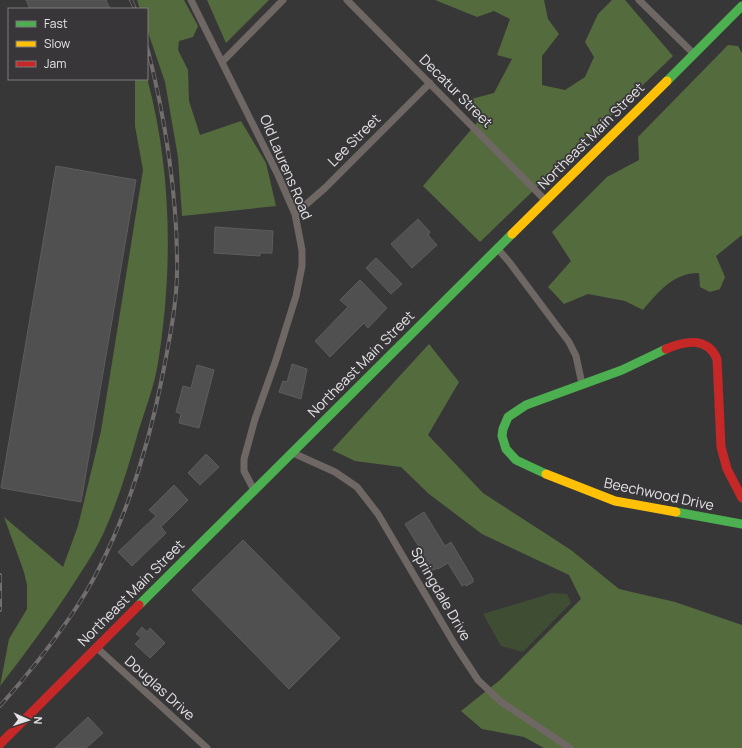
<svg xmlns="http://www.w3.org/2000/svg" width="742" height="748" viewBox="0 0 742 748" font-family="Manrope,sans-serif">
  <style>
    .green { fill: #3f4d33 }
    .forest { fill: #546b3d }
    .building { fill: #505050; stroke: #5e5d5d }
    .lines { fill: none; stroke-linecap: round; stroke-linejoin: round }
    .street { stroke: #6f6764; stroke-width: 7 }
    .fast { stroke: #4caf50; stroke-width: 9 }
    .slow { stroke: #ffc107; stroke-width: 9 }
    .jam { stroke: #c62828; stroke-width: 9 }
    .rail-casing { stroke: #726e6d; stroke-width: 4 }
    .rail { stroke: #383639; stroke-width: 2.5; stroke-dasharray: 8; stroke-linecap: butt }
    .labels { text-anchor: middle; stroke-width: 3.5; stroke-linejoin: round; paint-order: stroke }
    .street-label { font-size: 14px; fill: #e4e3e5; stroke: #383639 }
  </style>
  <rect width="100%" height="100%" fill="#383738"/>
  <!-- green -->
  <path class="green" d="M552,593L567,594L571,603L523,652L501,646L483,614Z"/>
  <!-- forest -->
  <path class="forest" d="M137,0H184L198,26L193,37L179,41L178,50L188,70L189,101L200,135L241,121L266,163L276,206L182,216L178,157L165,82L147,29V9H140Z
    M207,0H269L226,43Z
    M435,0H544L548,19L559,34L542,56V85L565,90L585,77L594,57L585,42L598,14L612,0H625L673,56L480,242L423,186L481,118L464,101L494,93L512,59L497,55L510,19L494,11L477,17Z
    M728,45L738,46L742,53V235L716,256L725,277L720,289L710,292L700,287L699,273C673,273 658,292 643,310L625,301L588,294L564,304L548,287L571,261L552,232L607,177L639,160L638,137Z
    M147,78C172,170 173,270 158,363C154,388 144,412 137,436C128,468 118,501 104,532C95,552 81,572 69,591C47,624 24,655 0,686L9,639L27,609V585L24,572L4,517L63,567L78,526L101,431L143,170L135,126V79Z
    M429,344L459,382L428,435L483,493L571,550L619,589L675,602L742,625V748H544L524,737L482,729L461,711L500,680L581,599L569,575L482,534L429,494L401,467L355,461L332,450Z"/>
  <!-- building -->
  <path class="building" d="M26,0H106L110,9H30Z
    M56,166L136,180L81,502L1,488Z
    M418,219L430,232L428,235L437,245L412,268L391,244Z
    M215,227L273,231L272,253H260V256L214,253Z
    M376,258L402,284L391,294L366,268Z
    M360,280L387,308L368,328L364,323L330,357L315,341L348,307L340,300Z
    M292,364L307,369L301,399L279,392L283,381L287,382Z
    M197,365L214,370L199,428L179,423L181,414L176,412L183,386L191,388Z
    M206,454L219,467L200,485L188,473Z
    M174,485L188,500L161,527L166,533L132,566L118,552L156,516L149,510Z
    M424,512L445,546L451,542L473,579V582L466,586L465,584L462,586L448,563L438,569V568L430,571L423,558L422,559L416,549L419,547L405,524Z
    M243,540L340,638L289,689L192,590Z
    M142,627L147,632L150,628L165,643L150,658L135,644L141,638L136,634Z
    M88,717L103,733L86,748H55Z"/>
  <g class="lines">
    <!-- street -->
    <path class="street" d="M191,0L278,175L295,214L302,250V266L296,296L276,360L255,419L244,459V471L254,490
      M347,0L546,201
      M639,0L694,54
      M223,61L283,0
      M295,214L325,188L430,83
      M498,249L510,263L569,342L576,356L582,384
      M293,453L335,472L357,487L378,514L455,645L478,680L500,701L570,748
      M96,647L207,748"/>
    <!-- fast -->
    <path class="fast" d="M667,81L742,6
      M546,474L516,460L506,449L502,436L503,429L508,417L526,405L622,370L666,349
      M676,512L742,524
      M139,605L512,234"/>
    <!-- slow -->
    <path class="slow" d="M512,234L667,81
      M546,474L615,501L676,512"/>
    <!-- jam -->
    <path class="jam" d="M666,349C685,341 707,336 717,359L721,447L727,469L742,498
      M0,744L139,605"/>
    <defs>
      <path id="rail" d="M131,0L135,9
        M0,575V610
        M0,706C25,678 49,648 70,617C118,548 147,455 163,373C169,342 177,303 177,271C178,200 165,115 147,47"/>
    </defs>
    <!-- rail casing -->
    <use href="#rail" class="rail-casing"/>
    <!-- rail -->
    <use href="#rail" class="rail"/>
  </g>
  <g class="labels">
    <!-- street labels -->
    <g class="street-label">
      <text transform="translate(456 91) rotate(45)" y="5">Decatur Street</text>
      <text transform="translate(591 136) rotate(-45)" y="5">Northeast Main Street</text>
      <text transform="translate(354 140) rotate(-45)" y="5">Lee Street</text>
      <text transform="translate(286 167) rotate(67)" y="5">Old Laurens Road</text>
      <text transform="translate(361 364) rotate(-45)" y="5">Northeast Main Street</text>
      <text transform="translate(659 494) rotate(12)" y="5">Beechwood Drive</text>
      <text transform="translate(131 593) rotate(-45)" y="5">Northeast Main Street</text>
      <text transform="translate(441 594) rotate(60)" y="5">Springdale Drive</text>
      <text transform="translate(160 688) rotate(42)" y="5">Douglas Drive</text>
    </g>
  </g>
  <!-- legend -->
  <rect x="8" y="8" width="140" height="72" fill="#383639" stroke="#7d7b7e"/>
  <rect x="16" y="21" width="20" height="6" fill="#4caf50" stroke="#7d7b7e"/>
  <text x="44" y="28" font-size="12" fill="#e4e3e5">Fast</text>
  <rect x="16" y="41" width="20" height="6" fill="#ffc107" stroke="#7d7b7e"/>
  <text x="44" y="48" font-size="12" fill="#e4e3e5">Slow</text>
  <rect x="16" y="61" width="20" height="6" fill="#c62828" stroke="#7d7b7e"/>
  <text x="44" y="68" font-size="12" fill="#e4e3e5">Jam</text>
  <!-- north arrow -->
  <g transform="translate(28 720) rotate(93)" stroke="#383639" stroke-width="3" paint-order="stroke">
  <path d="M0-3L7 15L0 10L-7 15Z" fill="#e4e3e5"/>
  <text y="-6" font-size="11" font-weight="bold" text-anchor="middle" fill="#e4e3e5">N</text>
  </g>
</svg>
